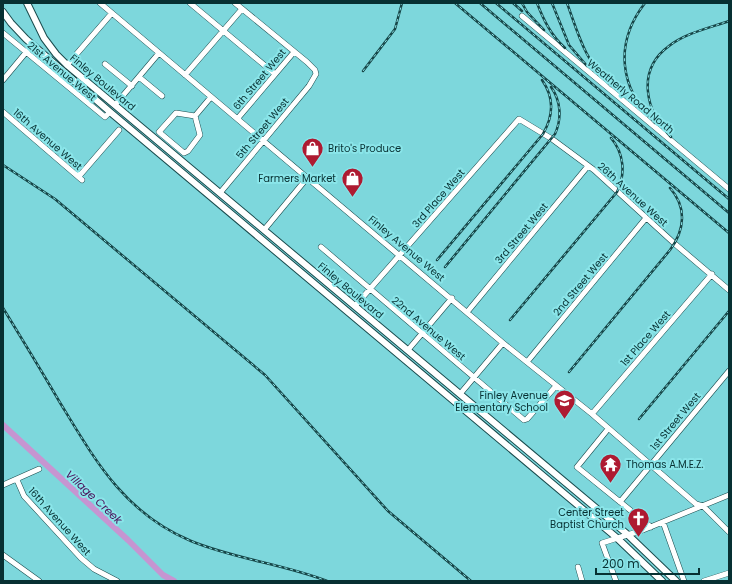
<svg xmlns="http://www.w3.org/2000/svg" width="732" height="584" viewBox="0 0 732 584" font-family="Poppins,sans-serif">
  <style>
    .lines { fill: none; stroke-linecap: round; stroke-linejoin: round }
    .river { stroke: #c695d1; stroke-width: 6 }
    .minor-casing { stroke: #1a4c4e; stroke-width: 6 }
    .major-casing { stroke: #1a4c4e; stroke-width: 8 }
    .minor { stroke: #fff; stroke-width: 5 }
    .major { stroke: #fff; stroke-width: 6 }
    .rail-casing { stroke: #164547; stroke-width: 2.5 }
    .rail { stroke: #8ae5e9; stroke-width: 1; stroke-dasharray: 3; stroke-linecap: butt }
    .labels { text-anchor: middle; stroke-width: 4; stroke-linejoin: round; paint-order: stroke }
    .street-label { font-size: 10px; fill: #073032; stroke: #8ae5e9 }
    .poi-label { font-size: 10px; fill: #073032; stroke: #8ae5e9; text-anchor: end }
    .water-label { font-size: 11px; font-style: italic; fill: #4b0e58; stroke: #8ae5e9 }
  </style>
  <rect width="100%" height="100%" fill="#7dd7dc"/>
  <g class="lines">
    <!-- river -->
    <path class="river" d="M3,425L128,540L163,575L174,581"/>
    <defs>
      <path id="minor" d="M100,3L503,343L592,414L696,504L703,506L729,532
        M190,3L275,74
        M522,16L729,189
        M3,33L105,117L110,112
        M105,64L132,86
        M67,65L112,13
        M185,75L242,9
        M139,77L162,96
        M3,80L33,44
        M115,105L159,53
        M3,112L82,180
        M195,116L176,113L159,132L184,153L188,151L200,135L195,116L211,97
        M238,118L294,52
        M77,175L81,174L119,130
        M220,193L309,86L316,74L315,70L307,62L235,3
        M264,230L308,177
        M321,247L524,420L527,419L556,386
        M355,306L519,119L552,139L594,170L675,244L729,290
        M468,311L588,166
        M408,350L452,298
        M527,362L646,218
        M460,394L503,343
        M592,414L712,274
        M608,429L577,467L651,527
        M17,480L24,496L81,558L94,569L117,581
        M3,485L39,469
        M620,502L729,371
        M663,522L684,581
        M3,555L39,581
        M578,567L582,581
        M616,581L602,543L643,530L729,495
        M704,581L729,573"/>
      <path id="major" d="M27,3L44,38L56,54L67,65L627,534L676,581
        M3,12L11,23L26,39L110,112L617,538L662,581"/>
    </defs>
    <!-- minor casing -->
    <use href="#minor" class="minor-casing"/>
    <!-- major casing -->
    <use href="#major" class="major-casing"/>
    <!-- minor -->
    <use href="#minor" class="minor"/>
    <!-- major -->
    <use href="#major" class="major"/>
    <defs>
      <path id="rail" d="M455,3L729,233
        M480,3L729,213
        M496,3L729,199
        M513,3L522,11
        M522,3L527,12L544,30
        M537,3C544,21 551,35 565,48
        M552,3L569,45L587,66
        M567,3C579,36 585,61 611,86
        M645,3C614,43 619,88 655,123
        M363,71L395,29L402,3
        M671,137C645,111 636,70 669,46C686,33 709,28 729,21
        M3,165L55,199L265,375L388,511L471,581
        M437,260L543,134C554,115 554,97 542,80
        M445,267L555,134C562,118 561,101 551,87
        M3,308C22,339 41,370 59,401C95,460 124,513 191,541C235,559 283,564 327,581
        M510,320L617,192C626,174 624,153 611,138
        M569,372L670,250C685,230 687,207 670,188
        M639,419L729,311"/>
    </defs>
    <!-- rail casing -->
    <use href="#rail" class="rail-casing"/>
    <!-- rail -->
    <use href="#rail" class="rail"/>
  </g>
  <!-- icons -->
  <defs>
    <symbol id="shop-pin" viewBox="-11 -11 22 30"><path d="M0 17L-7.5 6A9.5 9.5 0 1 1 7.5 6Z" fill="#ae1a31" stroke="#8ae5e9"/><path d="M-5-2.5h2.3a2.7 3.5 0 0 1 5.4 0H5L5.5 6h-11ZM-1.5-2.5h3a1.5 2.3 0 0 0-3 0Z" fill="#fff"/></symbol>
    <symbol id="school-pin" viewBox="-11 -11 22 30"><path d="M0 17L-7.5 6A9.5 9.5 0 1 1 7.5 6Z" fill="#ae1a31" stroke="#8ae5e9"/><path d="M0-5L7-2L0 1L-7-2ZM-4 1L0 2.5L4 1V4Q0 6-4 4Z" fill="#fff"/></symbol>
    <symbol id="temple-pin" viewBox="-11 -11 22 30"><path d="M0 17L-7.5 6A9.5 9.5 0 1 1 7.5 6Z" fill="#ae1a31" stroke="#8ae5e9"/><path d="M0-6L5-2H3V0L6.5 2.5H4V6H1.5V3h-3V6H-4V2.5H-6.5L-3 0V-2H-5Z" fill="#fff"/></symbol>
    <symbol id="church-pin" viewBox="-11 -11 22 30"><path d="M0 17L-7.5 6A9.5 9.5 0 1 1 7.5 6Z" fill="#ae1a31" stroke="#8ae5e9"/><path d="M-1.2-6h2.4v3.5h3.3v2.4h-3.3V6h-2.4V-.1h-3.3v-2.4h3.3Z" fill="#fff"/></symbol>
  </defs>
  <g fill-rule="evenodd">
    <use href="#shop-pin" x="300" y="136" width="25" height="34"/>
    <use href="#shop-pin" x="340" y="166" width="25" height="34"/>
    <use href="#school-pin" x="552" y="388" width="25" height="34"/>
    <use href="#temple-pin" x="598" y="452" width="25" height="34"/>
    <use href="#church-pin" x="626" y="506" width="25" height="34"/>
  </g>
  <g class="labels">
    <!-- street labels -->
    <g class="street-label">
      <text transform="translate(62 71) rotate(40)" y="4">21st Avenue West</text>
      <text transform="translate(259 79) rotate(-50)" y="4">6th Street West</text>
      <text transform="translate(103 82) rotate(40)" y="4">Finley Boulevard</text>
      <text transform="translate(631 96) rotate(40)" y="4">Weatherly Road North</text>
      <text transform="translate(262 128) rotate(-50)" y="4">5th Street West</text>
      <text transform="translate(48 139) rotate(41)" y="4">16th Avenue West</text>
      <text transform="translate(633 194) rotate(42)" y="4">26th Avenue West</text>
      <text transform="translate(438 198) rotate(-49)" y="4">3rd Place West</text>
      <text transform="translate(521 233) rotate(-50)" y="4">3rd Street West</text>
      <text transform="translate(407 248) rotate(40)" y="4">Finley Avenue West</text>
      <text transform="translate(580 284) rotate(-50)" y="4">2nd Street West</text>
      <text transform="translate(351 290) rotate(40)" y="4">Finley Boulevard</text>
      <text transform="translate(429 328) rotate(40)" y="4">22nd Avenue West</text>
      <text transform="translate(645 338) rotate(-49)" y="4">1st Place West</text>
      <text transform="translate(675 421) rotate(-50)" y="4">1st Street West</text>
      <text transform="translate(60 521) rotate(48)" y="4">16th Avenue West</text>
    </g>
    <!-- poi labels -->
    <g class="poi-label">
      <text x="328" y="152" text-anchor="start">Brito's Produce</text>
      <text x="336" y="182">Farmers Market</text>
      <text x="548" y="399">Finley Avenue<tspan x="548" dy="12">Elementary School</tspan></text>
      <text x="626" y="468" text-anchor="start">Thomas A.M.E.Z.</text>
      <text x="624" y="516">Center Street<tspan x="624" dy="12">Baptist Church</tspan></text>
    </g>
    <!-- water labels -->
    <g class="water-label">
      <text transform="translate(94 497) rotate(43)" y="4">Village Creek</text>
    </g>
  </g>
  <!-- border -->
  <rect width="732" height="584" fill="none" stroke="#073032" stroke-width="8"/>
  <!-- scale -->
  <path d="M596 568v6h103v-6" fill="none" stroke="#073032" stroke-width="2"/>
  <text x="602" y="568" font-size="12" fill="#073032" stroke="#8ae5e9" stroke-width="3" paint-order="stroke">200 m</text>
</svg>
